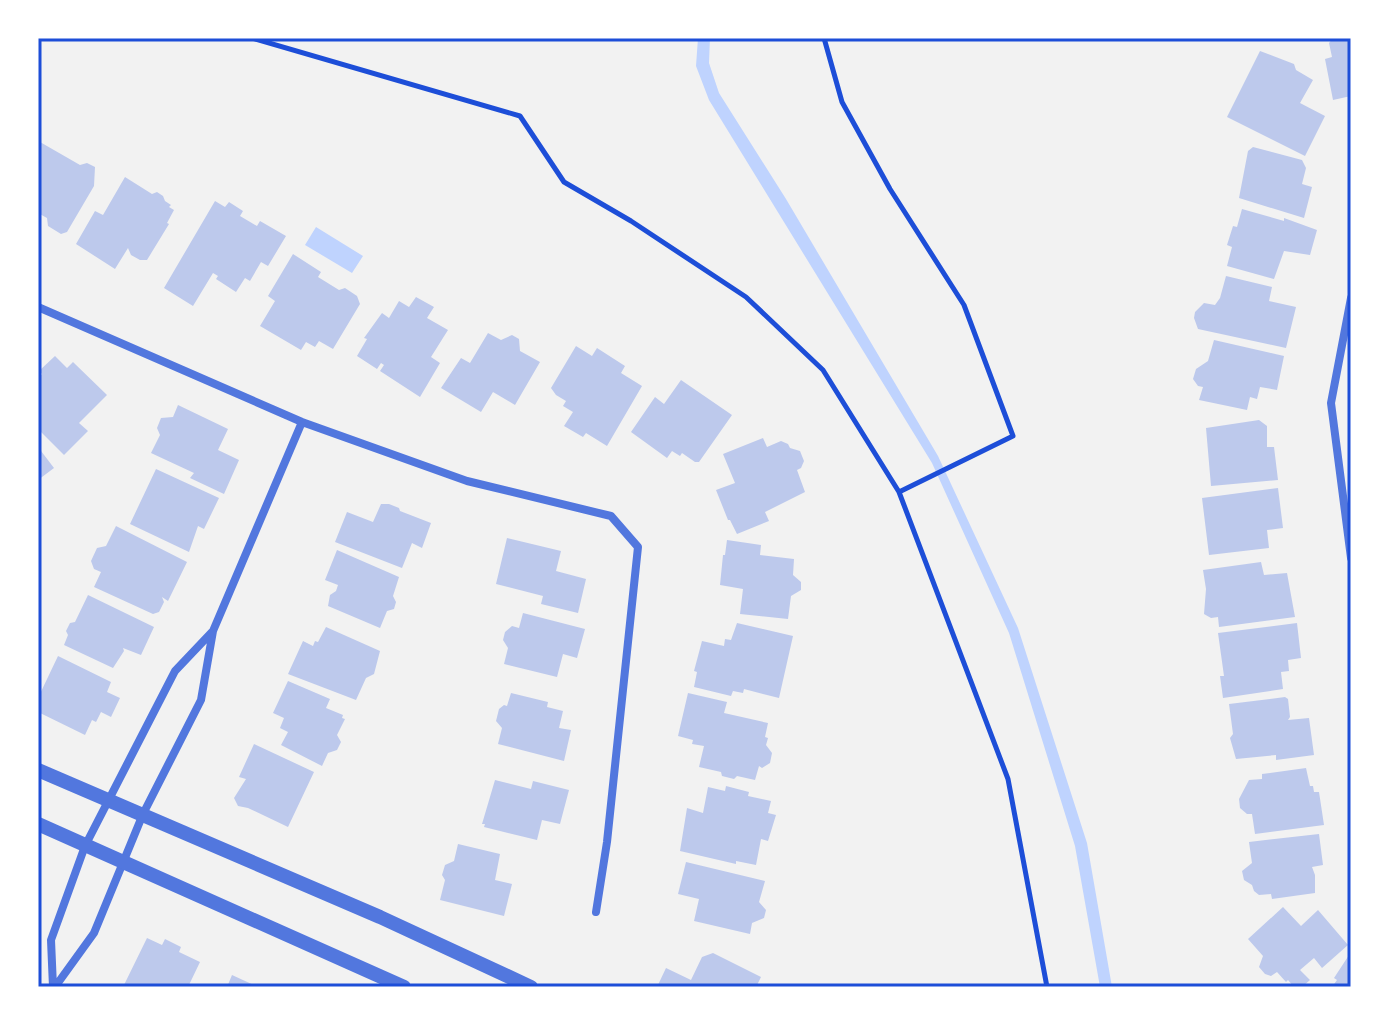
<svg xmlns="http://www.w3.org/2000/svg" width="1389" height="1025" viewBox="0 0 1389 1025" font-family="'Exo 2',sans-serif">
  <style>
    .water { fill: #bfd3fe }
    .building { fill: #bdc9ec }
    .lines { fill: none; stroke-linecap: round; stroke-linejoin: round }
    .path { stroke: #1d4ed8; stroke-width: 5 }
    .minor { stroke: #5277de; stroke-width: 8 }
    .tertiary { stroke: #5277de; stroke-width: 14 }
    .neatline { fill: none; stroke: #1d4ed8; stroke-width: 3 }
  </style>
  <rect width="100%" height="100%" fill="#f2f2f2"/>
  <!-- water -->
  <path class="water" d="M698,38H710L709,63L719,93L786,199L938,456L1018,628L1087,843L1112,987H1100L1075,846L1009,633L932,463L709,100L696,66Z
    M316,227L363,256L352,273L305,245Z"/>
  <!-- building -->
  <path class="building" d="M1333,38H1351V96L1333,100L1325,59L1332,57L1329,43Z
    M1260,51L1294,64L1296,70L1313,80L1300,103L1325,116L1305,156L1227,117Z
    M40,142L80,165L87,163L95,167L94,186L67,232L61,234L48,226L47,218L38,213Z
    M1253,147L1302,160L1306,168L1302,184L1312,187L1304,218L1239,198L1248,151Z
    M125,177L152,194L157,192L163,196L165,201L171,205L169,207L174,210L167,223L169,224L147,260H140L131,255L128,248L115,269L76,244L95,211L103,215Z
    M215,201L225,207L229,202L243,211L240,216L257,226L260,221L286,236L268,266L261,262L250,281L245,278L236,292L216,279L218,276L213,273L193,306L164,288Z
    M1242,209L1284,221V218L1317,230L1310,255L1284,251L1274,279L1227,266L1232,247L1227,245L1233,226L1237,227Z
    M293,254L321,272L318,277L339,290L345,288L357,296L360,304L333,349L319,341L315,347L306,342L301,350L260,326L275,301L268,296Z
    M1226,276L1272,287L1269,301L1296,307L1286,348L1198,329L1194,318L1195,312L1204,303L1215,305L1220,298Z
    M416,297L434,307L427,318L448,330L431,357L440,363L420,397L380,371L384,365L381,363L377,369L357,356L367,339L364,338L382,313L389,318L399,301L409,307Z
    M488,333L501,340L512,335L519,339L520,351L540,362L515,405L493,392L481,412L441,388L461,358L470,363Z
    M1214,340L1284,356L1277,390L1260,387L1257,399L1250,397L1247,410L1199,400L1203,387L1198,386L1193,379L1196,369L1208,361Z
    M576,346L592,356L597,348L625,366L621,373L642,386L607,446L586,433L583,437L564,426L573,412L563,406L566,401L556,395L551,388Z
    M55,356L67,368L73,362L107,395L79,423L88,431L64,455L38,429V378L42,374L39,371Z
    M681,380L732,415L699,462H695L682,453L680,456L672,451L667,458L631,432L655,397L664,404Z
    M178,405L228,429L218,450L239,460L224,494L190,478L194,473L151,453L160,435L157,428L161,418L173,417Z
    M1259,420L1267,426V447H1274L1278,480L1211,486L1206,428Z
    M763,438L767,447L781,441L788,444L790,448L800,451L804,461L801,468L797,470L805,492L765,512L769,521L737,534L730,520H728L716,490L735,483L723,454Z
    M38,447L54,468L38,480Z
    M156,469L219,498L204,529L198,526L189,552L130,524Z
    M1278,488L1283,528L1267,530L1269,548L1209,555L1202,498Z
    M381,504H389L399,508L400,511L431,523L422,548L412,543L402,568L335,542L347,512L373,522Z
    M116,526L187,562L168,601L162,597L164,602L159,612L153,614L94,587L101,572L94,569L91,561L97,548L106,546Z
    M507,538L561,551L556,571L586,579L578,613L541,604L543,596L496,584Z
    M727,540L761,545L760,555L794,559L793,575L801,582V590L791,596L788,619L740,614L743,589L720,585L723,555H725Z
    M337,550L399,577L393,596L396,602L394,609L387,611L380,628L328,606L330,595L336,591L338,585L325,580Z
    M1261,562L1264,575L1287,573L1295,617L1219,627L1218,617L1211,618L1204,614L1206,589L1203,570Z
    M88,595L154,627L141,655L123,648L124,651L113,668L64,645L68,635L66,631L70,623L75,622Z
    M523,613L585,629L577,658L563,654L557,677L504,664L508,648L503,640L505,632L512,626L519,628Z
    M737,623L793,636L779,698L744,689L743,693L733,691L731,696L694,687L697,672L694,671L702,641L724,646L725,639L731,640Z
    M1297,623L1301,658L1288,660L1289,671L1281,672L1283,689L1223,698L1220,676H1224L1218,633Z
    M326,627L380,651L374,674L366,678L356,700L288,674L303,641L313,646L315,641L318,642Z
    M58,656L111,682L107,692L120,698L111,717L101,712L96,722L92,720L85,735L38,712V698Z
    M288,681L330,699L326,708L343,715L342,718L345,719L337,735L341,742L337,750L328,753L322,766L281,745L288,732L280,728L284,718L273,713Z
    M511,693L548,702L547,707L563,711L559,728L571,730L564,761L498,744L502,728L496,721L499,709L504,705L507,706Z
    M688,693L727,702L724,713L768,723L765,737L768,738L766,745L772,753L770,763L762,768L759,766L755,780L737,776L734,779L722,776L721,772L699,767L704,746L692,744L693,740L678,736Z
    M1285,697L1288,699L1290,717L1288,720L1309,718L1314,755L1276,760V755L1236,759L1230,738L1233,734L1229,704Z
    M254,744L314,772L288,827L248,808L238,806L234,798L246,779L239,777Z
    M1306,768L1310,786H1313L1314,792H1319L1324,825L1255,834L1252,814H1247L1240,808L1239,799L1249,780L1262,779V774Z
    M495,780L531,789L533,781L569,790L560,824L542,820L537,840L484,827L485,824H482Z
    M726,786L749,792L748,796L771,801L768,813L776,815L768,841L761,839L756,865L736,861V864L680,851L687,808L703,813L708,787L725,791Z
    M1319,834L1323,865L1312,867L1315,875V893L1272,899L1271,894L1259,895L1254,891L1252,885L1244,880L1242,871L1252,863L1249,842Z
    M458,844L500,854L495,880L512,884L504,916L440,900L445,880L442,875L445,865L454,861Z
    M686,862L765,881L759,902L766,910L764,918L752,923L750,934L694,921L699,899L678,894Z
    M1283,907L1301,926L1318,910L1348,945L1322,968L1314,958L1300,970L1310,980L1302,987H1294L1288,980L1286,982L1277,972L1271,976L1265,974L1259,967L1263,956L1248,939Z
    M147,938L162,945L165,939L181,947L179,952L200,962L188,987H123Z
    M1351,952V987H1332L1337,980L1334,978Z
    M713,953L761,977L756,987H657L666,968L691,980L702,957Z
    M232,975L258,987H227Z"/>
  <g class="lines">
    <!-- path -->
    <path class="path" d="M252,38L520,116L564,182L631,221L746,297L823,370L899,492L1008,779L1047,987
      M824,38L842,102L890,189L964,305L1013,436L899,492"/>
    <!-- minor -->
    <path class="minor" d="M1351,298L1331,403L1351,558
      M38,307L302,422L467,481L611,516L638,547L607,842L596,912
      M53,987L51,940L85,846L175,671L212,632
      M55,987L94,933L143,814L201,700L213,631L302,422"/>
    <!-- tertiary -->
    <path class="tertiary" d="M38,770L380,917L531,987
      M38,824L404,987"/>
  </g>
  <!-- border -->
  <rect width="1389" height="1025" fill="none" stroke="#ffffff" stroke-width="80"/>
  <rect x="40" y="40" width="1309" height="945" class="neatline"/>
</svg>
